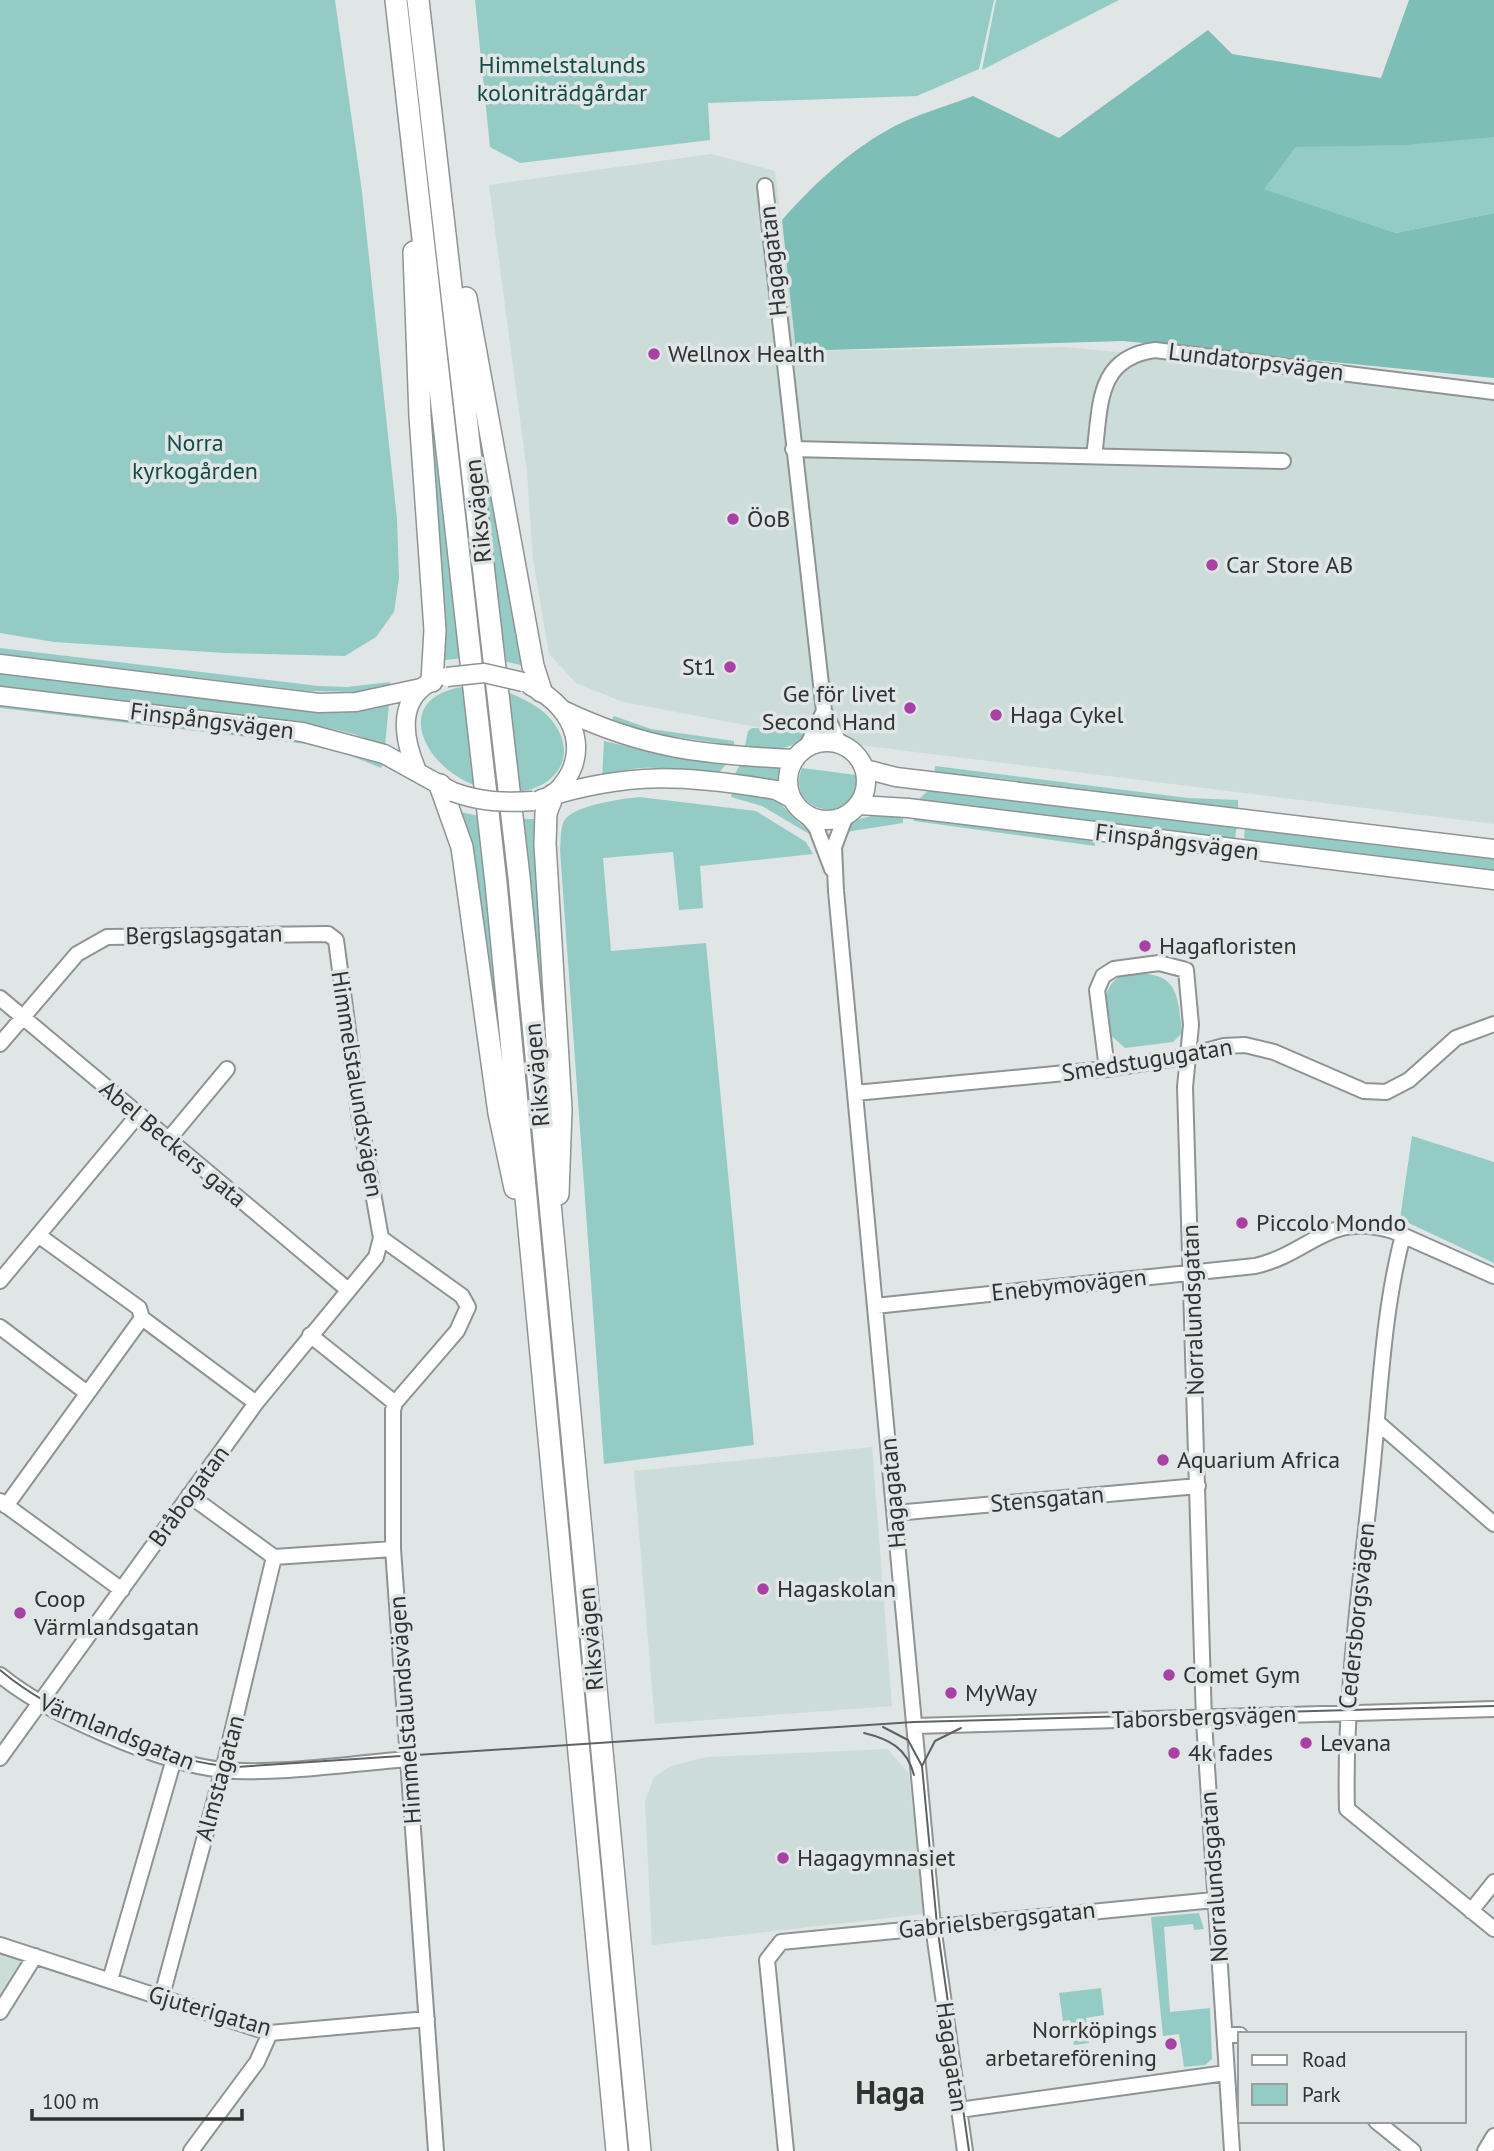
<svg xmlns="http://www.w3.org/2000/svg" width="1494" height="2151" viewBox="0 0 1494 2151" font-family="'PT Sans',sans-serif">
  <style>
    .built { fill: #ccdcd9 }
    .green { fill: #94ccc5 }
    .forest { fill: #7dbeb6 }
    .lines { fill: none; stroke-linecap: round; stroke-linejoin: round }
    .minor-casing { stroke: #8e9493; stroke-width: 18 }
    .major-casing { stroke: #8e9493; stroke-width: 21 }
    .highway-casing { stroke: #8e9493; stroke-width: 24 }
    .minor { stroke: #fff; stroke-width: 14 }
    .major { stroke: #fff; stroke-width: 18 }
    .highway { stroke: #fff; stroke-width: 21 }
    .tram { stroke: #5f6262; stroke-width: 2 }
    .major-bridge-casing { stroke: #8e9493; stroke-width: 21; stroke-linecap: butt }
    .major-bridge { stroke: #fff; stroke-width: 18 }
    .poi-dot { fill: #a841a4; stroke: #e0e6e5; stroke-width: 2.5 }
    .labels { text-anchor: middle; stroke-width: 7; stroke-linejoin: round; paint-order: stroke }
    .park-label { font-size: 24px; fill: #124c46; stroke: #e0e6e5 }
    .street-label { font-size: 24px; fill: #313333; stroke: #e0e6e5 }
    .poi-label { font-size: 24px; fill: #313333; stroke: #e0e6e5; text-anchor: start }
    .district-label { font-size: 32px; font-weight: bold; fill: #313333; stroke: #e0e6e5 }
  </style>
  <rect width="100%" height="100%" fill="#e0e6e5"/>
  <!-- built -->
  <path class="built" d="M711,154L775,171L797,351L1065,347L1180,358L1494,397V824L835,742L623,702L576,683L549,654L533,560L527,472L489,185Z
    M872,1447L892,1706L655,1724L634,1471Z
    M888,1749L909,1774L923,1914L652,1945L645,1801L654,1777L671,1766L707,1757Z
    M0,1953L16,1956L23,1963L0,1999Z"/>
  <!-- green -->
  <path class="green" d="M0,0H335L362,192L397,519L399,578L394,612L376,637L345,656L224,653L54,642L0,633Z
    M475,0H994L979,69L917,96L708,103L710,140L520,163L490,147Z
    M996,0H1119L982,70Z
    M1494,135V213L1396,233L1263,189L1296,147Z
    M437,281H443L488,659L482,658Z
    M461,300L524,666L504,661Z
    M422,305L465,658L445,660Z
    M0,648L319,686L347,687L390,682L391,686L364,692L308,691L0,654Z
    M0,670L375,706L389,704L385,746L354,734L311,724L0,686Z
    M469,686L480,787C420,768 389,694 469,686Z
    M508,692C521,698 535,704 546,714C580,748 563,786 518,792Z
    M0,702L311,740L366,756L383,764L381,768L337,750L315,745L0,708Z
    M614,716L651,729L734,741V745L647,733L612,719Z
    M752,728L808,730C793,755 770,748 745,746L748,731Z
    M604,741L621,745L729,761L717,775C676,770 640,760 602,778Z
    M741,763L782,767L780,785L733,777Z
    M935,766L1188,798L1238,800V808L979,776H934Z
    M802,768L856,775C861,828 783,815 802,768Z
    M933,786L1237,824L1235,840L917,801Z
    M733,787L775,798L811,835L762,806L731,797Z
    M639,797L756,811L806,842L813,854L700,866L703,908L679,910L673,852L603,858L611,951L706,943L754,1445L604,1464L560,850C561,841 560,829 564,821C573,805 622,799 639,797Z
    M461,812L483,817L513,1146L466,846Z
    M880,814L903,816V823L846,832L855,820Z
    M915,817L1075,838L1095,842V846L914,821Z
    M521,819H539L555,1143Z
    M499,820H505L590,1726H585Z
    M1245,825L1494,856V873L1244,841Z
    M1124,973C1176,972 1177,985 1182,1033L1173,1042L1125,1048L1107,1032C1105,1006 1099,989 1124,973Z
    M1412,1136L1494,1162V1263L1400,1219Z
    M588,1755H593L632,2151H625Z
    M1199,1913L1204,1929L1194,1930L1193,1924L1164,1927L1170,2012L1210,2008L1212,2059L1205,2065L1184,2067L1179,2034L1163,2036L1151,1917Z
    M1101,1988L1104,2015L1086,2018L1089,2043L1074,2045L1070,2020L1063,2021L1059,1993Z"/>
  <!-- forest -->
  <path class="forest" d="M1409,0H1494V137L1405,145L1296,147L1264,189L1396,233L1494,213V378L1123,341L796,351L782,220C814,184 850,150 893,127C918,114 947,106 973,96L1059,138L1208,30L1232,54L1381,78Z"/>
  <g class="lines">
    <defs>
      <path id="minor" d="M765,186L824,711L840,744
        M793,449L1283,461
        M1094,456C1101,407 1095,358 1155,350L1494,392
        M805,750L824,711
        M801,810L816,827L832,869
        M846,815L834,847L836,891L933,1926L965,2151
        M0,998L347,1289
        M0,1044L77,954L107,937L328,934L336,940L360,1120L381,1238L376,1257L256,1403L0,1758
        M1107,1069L1097,990L1103,976L1114,969L1159,963L1186,970L1191,1025L1185,1087L1204,1721L1232,2151
        M855,1093L1107,1069L1188,1056L1224,1046L1245,1045L1274,1052L1364,1091L1386,1092L1409,1080L1456,1038L1494,1024
        M168,1140L227,1069
        M38,1235L139,1308L142,1318L256,1403
        M1403,1235C1382,1315 1380,1400 1371,1482C1360,1591 1344,1700 1347,1809L1494,1929
        M381,1238L462,1296L468,1307L457,1331L395,1403L393,1410V1549L436,2151
        M0,1281L138,1115
        M875,1306L1255,1266C1312,1253 1327,1211 1393,1231L1494,1276
        M0,1327L87,1393
        M310,1335L395,1403
        M1377,1422L1494,1524
        M189,1495L274,1557L393,1549
        M0,1501L122,1590
        M6,1506L142,1318
        M895,1513L1198,1486
        M0,1675C47,1714 162,1764 223,1770C278,1775 353,1763 409,1759
        M914,1726L1494,1709
        M1471,1911L1494,1882
        M0,1945L270,2033L427,2019
        M110,1980L174,1759
        M161,1999L224,1766L274,1557
        M0,2012L35,1956
        M1225,2035H1240
        M959,2110L1226,2073
        M1376,2121L1413,2151
        M191,2151L257,2062L270,2033
        M786,2151L767,1960L781,1942L1214,1900
        M1485,2151L1494,2136"/>
      <path id="major" d="M0,664L319,703L356,702L421,688
        M531,686C578,709 593,758 553,795
        M0,696L302,732L384,754L451,791
        M563,710C644,749 705,755 794,759
        M788 781a39 39 0 1 1 78 0a39 39 0 1 1-78 0Z
        M865,769L896,777L1494,849
        M417,771C405,743 396,704 427,684
        M541,799C630,771 685,775 776,790L791,798
        M859,805L908,808L1494,880"/>
      <path id="highway" d="M396,0L496,883L617,2151
        M418,0L519,877L640,2151
        M414,252L420,416L435,630L432,681
        M466,298L533,666L541,691
        M440,785L462,847L499,1113L515,1188
        M553,795L546,813L545,844L561,1109L558,1194"/>
    </defs>
    <!-- minor casing -->
    <use href="#minor" class="minor-casing"/>
    <!-- major casing -->
    <use href="#major" class="major-casing"/>
    <!-- highway casing -->
    <use href="#highway" class="highway-casing"/>
    <!-- minor -->
    <use href="#minor" class="minor"/>
    <!-- major -->
    <use href="#major" class="major"/>
    <!-- highway -->
    <use href="#highway" class="highway"/>
    <!-- tram -->
    <path class="tram" d="M0,1670C53,1715 167,1763 236,1767L914,1722L1494,1706
      M883,1727L908,1740L922,1766L937,1925L969,2151
      M864,1733C889,1739 907,1748 914,1775
      M922,1766L935,1741L961,1728"/>
    <defs>
      <path id="major-bridge" d="M447,677L484,673L523,682
        M453,792C481,802 504,803 533,801"/>
    </defs>
    <!-- major-bridge casing -->
    <use href="#major-bridge" class="major-bridge-casing"/>
    <!-- major-bridge -->
    <use href="#major-bridge" class="major-bridge"/>
  </g>
  <!-- markers -->
  <g class="poi-dot">
    <circle cx="654" cy="354" r="7"/>
    <circle cx="733" cy="519" r="7"/>
    <circle cx="1212" cy="565" r="7"/>
    <circle cx="730" cy="667" r="7"/>
    <circle cx="910" cy="708" r="7"/>
    <circle cx="996" cy="715" r="7"/>
    <circle cx="1145" cy="946" r="7"/>
    <circle cx="1242" cy="1223" r="7"/>
    <circle cx="1163" cy="1460" r="7"/>
    <circle cx="763" cy="1589" r="7"/>
    <circle cx="20" cy="1613" r="7"/>
    <circle cx="1169" cy="1675" r="7"/>
    <circle cx="951" cy="1693" r="7"/>
    <circle cx="1306" cy="1743" r="7"/>
    <circle cx="1174" cy="1753" r="7"/>
    <circle cx="783" cy="1858" r="7"/>
    <circle cx="1171" cy="2044" r="7"/>
  </g>
  <g class="labels">
    <!-- park labels -->
    <g class="park-label">
      <text x="562" y="73">Himmelstalunds<tspan x="562" dy="28">koloniträdgårdar</tspan></text>
      <text x="195" y="451">Norra<tspan x="195" dy="28">kyrkogården</tspan></text>
    </g>
    <!-- street labels -->
    <g class="street-label">
      <text transform="translate(773 261) rotate(-96)" y="8">Hagagatan</text>
      <text transform="translate(1256 362) rotate(7)" y="8">Lundatorpsvägen</text>
      <text transform="translate(478 511) rotate(-96)" y="8">Riksvägen</text>
      <text transform="translate(212 721) rotate(7)" y="8">Finspångsvägen</text>
      <text transform="translate(1177 842) rotate(7)" y="8">Finspångsvägen</text>
      <text transform="translate(204 935) rotate(-1)" y="8">Bergslagsgatan</text>
      <text transform="translate(1147 1060) rotate(-9)" y="8">Smedstugugatan</text>
      <text transform="translate(537 1075) rotate(-95)" y="8">Riksvägen</text>
      <text transform="translate(357 1084) rotate(81)" y="8">Himmelstalundsvägen</text>
      <text transform="translate(173 1144) rotate(40)" y="8">Abel Beckers gata</text>
      <text transform="translate(1069 1285) rotate(-6)" y="8">Enebymovägen</text>
      <text transform="translate(1193 1310) rotate(-92)" y="8">Norralundsgatan</text>
      <text transform="translate(893 1493) rotate(-95)" y="8">Hagagatan</text>
      <text transform="translate(189 1496) rotate(-54)" y="8">Bråbogatan</text>
      <text transform="translate(1047 1499) rotate(-5)" y="8">Stensgatan</text>
      <text transform="translate(1357 1616) rotate(-84)" y="8">Cedersborgsvägen</text>
      <text transform="translate(591 1639) rotate(-95)" y="8">Riksvägen</text>
      <text transform="translate(405 1710) rotate(-94)" y="8">Himmelstalundsvägen</text>
      <text transform="translate(1204 1717) rotate(-2)" y="8">Taborsbergsvägen</text>
      <text transform="translate(117 1732) rotate(22)" y="8">Värmlandsgatan</text>
      <text transform="translate(220 1778) rotate(-75)" y="8">Almstagatan</text>
      <text transform="translate(1214 1877) rotate(-94)" y="8">Norralundsgatan</text>
      <text transform="translate(997 1920) rotate(-6)" y="8">Gabrielsbergsgatan</text>
      <text transform="translate(210 2011) rotate(16)" y="8">Gjuterigatan</text>
      <text transform="translate(952 2057) rotate(82)" y="8">Hagagatan</text>
    </g>
    <!-- poi labels -->
    <g class="poi-label">
      <text x="668" y="362">Wellnox Health</text>
      <text x="747" y="527">ÖoB</text>
      <text x="1226" y="573">Car Store AB</text>
      <text x="716" y="675" text-anchor="end">St1</text>
      <text x="896" y="702" text-anchor="end">Ge för livet<tspan x="896" dy="28">Second Hand</tspan></text>
      <text x="1010" y="723">Haga Cykel</text>
      <text x="1159" y="954">Hagafloristen</text>
      <text x="1256" y="1231">Piccolo Mondo</text>
      <text x="1177" y="1468">Aquarium Africa</text>
      <text x="777" y="1597">Hagaskolan</text>
      <text x="34" y="1607">Coop<tspan x="34" dy="28">Värmlandsgatan</tspan></text>
      <text x="1183" y="1683">Comet Gym</text>
      <text x="965" y="1701">MyWay</text>
      <text x="1320" y="1751">Levana</text>
      <text x="1188" y="1761">4k fades</text>
      <text x="797" y="1866">Hagagymnasiet</text>
      <text x="1157" y="2038" text-anchor="end">Norrköpings<tspan x="1157" dy="28">arbetareförening</tspan></text>
    </g>
    <!-- district labels -->
    <g class="district-label">
      <text x="890" y="2104">Haga</text>
    </g>
  </g>
  <!-- legend -->
  <rect x="1238" y="2032" width="228" height="91" fill="#e0e6e5" stroke="#9a9e9e" stroke-width="2"/>
  <rect x="1252" y="2055" width="35" height="10" fill="#ffffff" stroke="#9a9e9e" stroke-width="2"/>
  <text x="1302" y="2067" font-size="21" fill="#313333">Road</text>
  <rect x="1252" y="2084" width="35" height="21" fill="#94ccc5" stroke="#9a9e9e" stroke-width="2"/>
  <text x="1302" y="2102" font-size="21" fill="#313333">Park</text>
  <!-- scale -->
  <path d="M32 2109v10h210v-10" fill="none" stroke="#313333" stroke-width="3.5"/>
  <text x="42" y="2109" font-size="21" fill="#313333" stroke="#e0e6e5" stroke-width="5" paint-order="stroke">100 m</text>
</svg>
